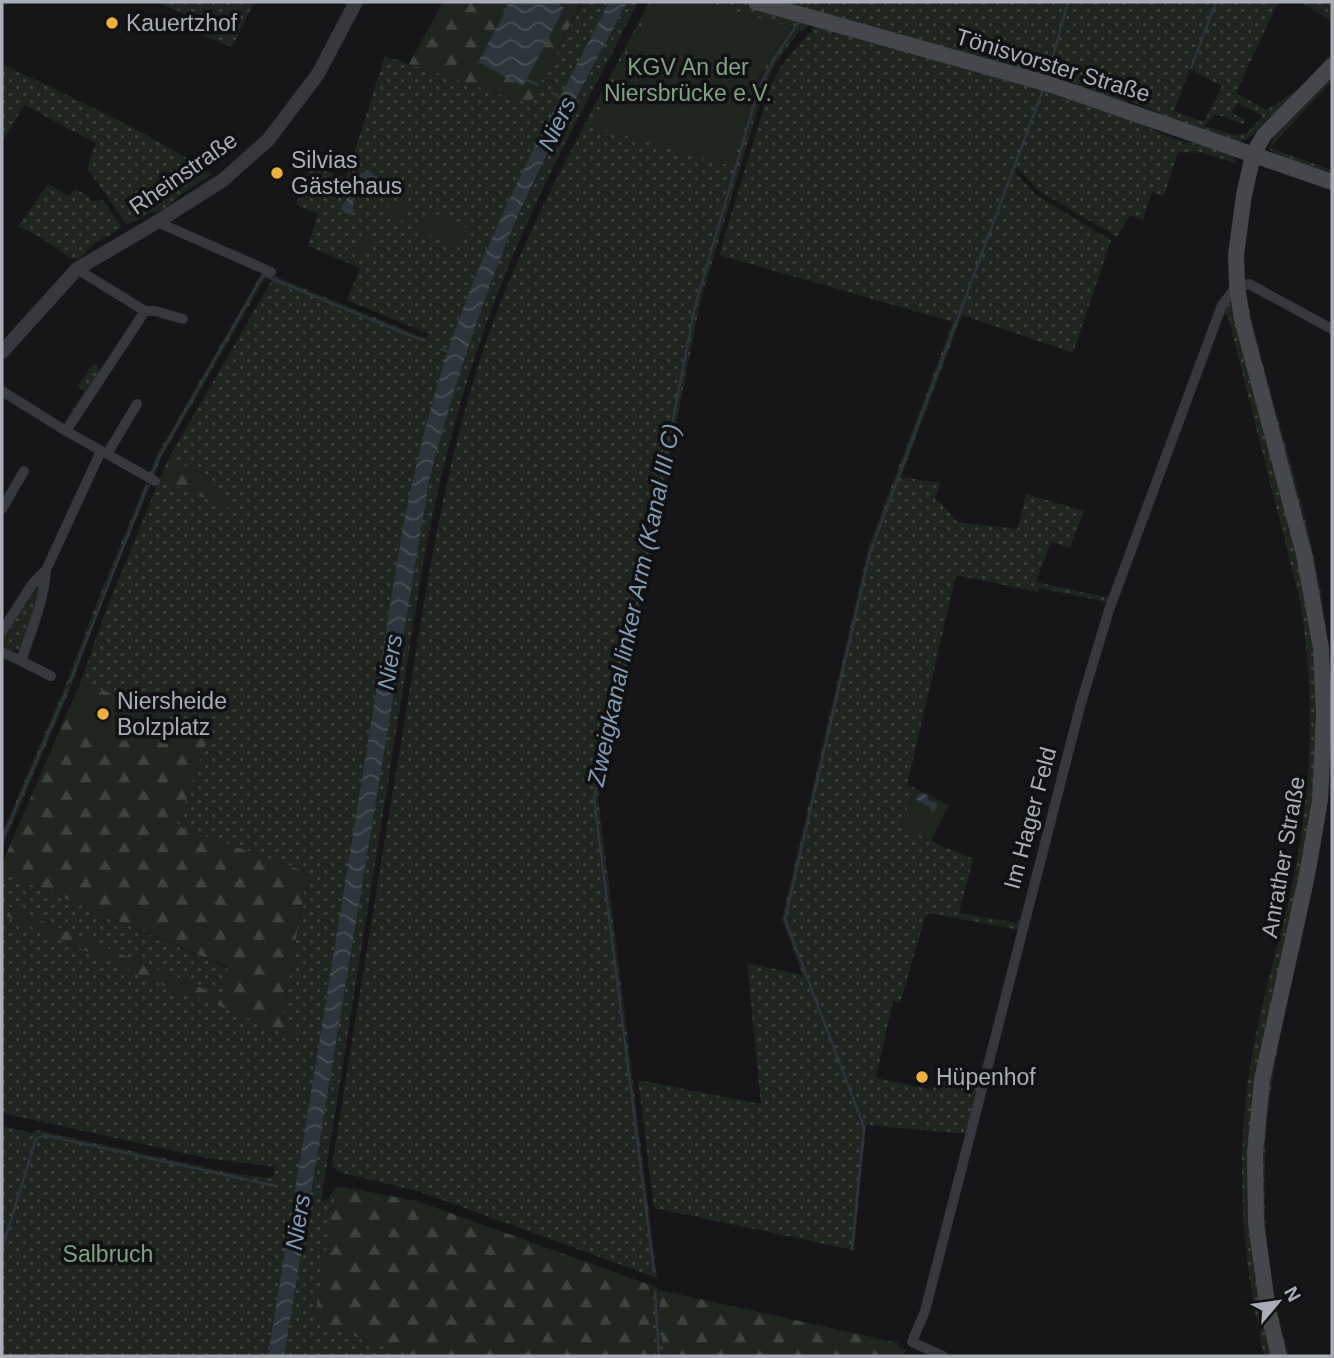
<svg xmlns="http://www.w3.org/2000/svg" width="1334" height="1358" viewBox="0 0 1334 1358" font-family="Helvetica,sans-serif">
  <style>
    .grass { fill: url(#grass-dots); fill-rule: evenodd }
    .forest { fill: url(#forest-firs) }
    .garden { fill: #1e261f }
    .water { fill: url(#water-waves) }
    .lines { fill: none; stroke-linecap: round; stroke-linejoin: round }
    .stream { stroke: #2c353c; stroke-width: 2.5 }
    .minor { stroke: #37383d; stroke-width: 10 }
    .tertiary { stroke: #37383d; stroke-width: 14 }
    .secondary { stroke: #45474d; stroke-width: 16 }
    .poi-dot { fill: #f2b134; stroke: #111113; stroke-width: 2.5 }
    .labels { text-anchor: middle; stroke-width: 7; stroke-linejoin: round; paint-order: stroke }
    .poi-label { font-size: 23px; fill: #a8adb8; stroke: #111113; text-anchor: start }
    .street-label { font-size: 23px; fill: #a8adb8; stroke: #111113 }
    .park-label { font-size: 23px; fill: #7fa381; stroke: #111113 }
    .water-label { font-size: 24px; font-style: italic; fill: #7f9bb3; stroke: #111113 }
  </style>
  <defs>
    <pattern id="grass-dots" width="8" height="8" patternUnits="userSpaceOnUse" patternTransform="scale(1.75)"><rect width="8" height="8" fill="#1e261f"/><path d="M2 2h.1M6 6h.1" fill="none" stroke="#3c433d" stroke-width="1.8" stroke-linecap="round"/></pattern>
    <pattern id="forest-firs" width="22" height="20" patternUnits="userSpaceOnUse" patternTransform="scale(1.75)"><rect width="22" height="20" fill="#1e261f"/><path d="M5 1l3.5 6h-7zM16 11l3.5 6h-7z" fill="#3c433d"/></pattern>
    <pattern id="water-waves" width="16" height="10" patternUnits="userSpaceOnUse" patternTransform="scale(1.75)"><rect width="16" height="10" fill="#2c353c"/><path d="M0 5q4-4 8 0t8 0" fill="none" stroke="#485056"/></pattern>
  </defs>
  <rect width="100%" height="100%" fill="#161618"/>
  <!-- grass -->
  <path class="grass" d="M157,2H254L232,47L179,26L183,13Z
    M583,2H609L494,232L462,309L434,397L402,532L296,1183L312,1187L418,536C438,433 467,331 510,235C545,156 588,79 627,2H638C598,82 553,161 518,244C473,347 443,454 423,564L321,1201H326L336,1188L335,1200L652,1296L650,1285L658,1288L660,1299L896,1356H2V1126L32,1133L36,1130L236,1174L273,1178L275,1167L206,1158L2,1113V914L192,997L193,995L296,1038L282,1022L307,872L177,826L208,735L81,681L105,613L161,476L164,481L212,479L169,458L274,276L427,339L429,334L347,300L360,268L308,246L318,214L296,205L310,166L346,178L385,56L530,104ZM378,178L377,186L361,190L353,202L354,211L341,208L348,197Z
    M649,2H654L591,126L749,106L769,58L792,28L702,2H742L796,17L776,2H1278L1236,93L1267,110L1301,87L1332,52V62L1292,102L1268,118L1251,136L1241,142L1179,122L1130,101L1111,99L811,21L803,31L800,30L776,63L765,85L700,303L635,633L598,797L657,1278L421,1192L338,1172L332,1165C356,1016 380,868 405,719C427,584 446,449 494,320C535,209 595,107 649,2ZM1190,69L1222,86L1204,122L1174,111ZM1238,103L1263,116L1246,134L1235,135L1204,126L1216,114L1243,124L1245,120L1231,112Z
    M1301,2H1332V21Z
    M818,23L1046,90L1128,117L1161,134L1184,142L1207,145L1231,153L1237,164L1204,153L1178,152L1165,193L1163,196L1152,192L1143,220L1130,215L1117,237L1039,191L1017,168L1016,173L1036,195L1111,240L1073,353L962,315L901,477L940,483L935,500L941,503L957,522L1018,529L1026,494L1084,511L1070,548L1051,542L1036,582L1105,597L1111,594L1107,602L1039,588L1038,592L956,575L907,785L915,788L901,825L947,849L948,848L973,859L959,913L1016,923L1021,920L1019,930L928,913L925,917L900,1003L893,1001L876,1078L933,1090L938,1066L982,1075L967,1134L866,1125L854,1250L654,1208L638,1080L761,1104L747,963L803,975L782,919L869,546L953,322L719,255L770,87L781,66Z
    M2,64C73,98 146,131 212,174L179,196L165,208L155,213H150L127,225L87,168L96,143L24,105L2,143Z
    M1332,73V81L1270,148L1332,170V173L1279,156L1269,149L1274,137Z
    M48,184L69,196L74,189L87,195L91,201L103,200L122,228L94,244L81,258L72,259L41,238L18,226Z
    M263,271L268,273L161,458L154,477L149,474L157,455Z
    M1246,293C1265,384 1296,471 1315,562C1329,627 1334,695 1331,762C1328,821 1314,880 1302,938C1289,996 1274,1055 1268,1114C1260,1196 1265,1278 1289,1356H1284L1272,1304L1259,1182L1267,1082L1316,856L1326,671L1243,296Z
    M1228,304L1233,305L1295,536L1315,649L1319,705L1313,815L1252,1134L1274,1356H1264C1245,1271 1236,1186 1246,1098C1253,1028 1275,960 1291,891C1312,794 1316,699 1300,601L1228,316L1222,313Z
    M97,364L100,374L69,422L64,423L85,391L78,386L92,365Z
    M146,482L151,484L99,609L69,692L2,848V834L65,686L95,607Z
    M38,581L41,588L22,648C13,652 7,651 2,643V634Z
    M2,872L228,968L223,997L2,904Z"/>
  <!-- forest -->
  <path class="forest" d="M443,2H510L478,61L564,8L558,4L564,2H582L530,104L409,64Z
    M169,458L212,479L230,509L164,481L161,476Z
    M81,681L209,735L177,826L307,872L282,1022L297,1028L296,1038L193,995L192,998L2,914V904L223,997L228,967L2,872V864Z
    M343,1187L417,1201L650,1285L655,1356H411L314,1322L336,1188Z
    M659,1290L898,1343L900,1349H907L903,1356H663Z"/>
  <!-- garden -->
  <path class="garden" d="M654,2H702L792,27L769,58L758,81L732,166L591,126Z
    M391,200L409,207L404,221L385,214Z
    M427,210L468,228L460,247L418,230Z
    M365,232L375,237L366,256L357,251Z
    M81,688L138,711L125,741L69,718Z
    M915,788L949,805L931,841L901,825Z"/>
  <!-- water -->
  <path class="water" d="M510,2H564L559,4L564,8L523,86L478,62Z
    M609,2H627C587,80 542,158 508,239C476,318 450,398 429,481L284,1356H268L402,532C417,456 436,380 463,308C503,202 558,102 609,2Z
    M370,171L378,178L377,186L361,190L353,202L354,211L350,215L343,212L341,208L348,197L347,184L357,174Z
    M924,793L928,796V801L938,803L936,809L933,811L930,809L929,805L926,806L916,799L920,794Z"/>
  <g class="lines">
    <!-- stream -->
    <path class="stream" d="M805,11L810,2
      M1191,68L1216,2
      M1047,77L1068,2
      M525,79L538,85
      M552,93L561,98
      M441,349L451,353
      M152,474L159,457L263,275L421,340
      M70,682L147,486
      M2,840L67,690
      M2,1249L36,1139L44,1135L276,1186
      M852,1249L864,1127L785,919L870,553L1044,87
      M654,1272L594,798L630,641L695,306L759,88L774,59L800,20
      M655,1292L659,1356"/>
    <!-- minor -->
    <path class="minor" d="M157,222L271,272
      M77,269L145,311H155L183,319
      M2,391L66,431L155,481
      M66,431L145,311
      M107,454L137,404
      M2,509L24,471
      M2,631L33,583L46,570
      M2,652L21,661C31,631 44,602 46,570L101,451
      M21,661L51,676
      M943,1356L912,1342L925,1311L1081,703L1109,610L1222,305L1237,286L1249,284L1332,329"/>
    <!-- tertiary -->
    <path class="tertiary" d="M2,352L77,269L157,222L223,180L268,140L318,74L356,2"/>
    <!-- secondary -->
    <path class="secondary" d="M756,2L1052,85L1332,182
      M1279,1356L1268,1310L1256,1223L1255,1153L1262,1080L1307,875L1320,800L1324,715L1321,648L1304,554L1242,319L1237,286L1236,255L1244,195L1253,155L1264,135L1332,66"/>
  </g>
  <!-- markers -->
  <g class="poi-dot">
    <circle cx="112" cy="23" r="7"/>
    <circle cx="277" cy="173" r="7"/>
    <circle cx="103" cy="714" r="7"/>
    <circle cx="922" cy="1077" r="7"/>
  </g>
  <g class="labels">
    <!-- poi labels -->
    <g class="poi-label">
      <text x="126" y="31">Kauertzhof</text>
      <text x="291" y="168">Silvias<tspan x="291" dy="26">Gästehaus</tspan></text>
      <text x="117" y="709">Niersheide<tspan x="117" dy="26">Bolzplatz</tspan></text>
      <text x="936" y="1085">Hüpenhof</text>
    </g>
    <!-- street labels -->
    <g class="street-label">
      <text transform="translate(1053 65) rotate(17)" y="8">Tönisvorster Straße</text>
      <text transform="translate(183 173) rotate(-35)" y="8">Rheinstraße</text>
      <text transform="translate(1030 818) rotate(-75)" y="8">Im Hager Feld</text>
      <text transform="translate(1283 857) rotate(-80)" y="8">Anrather Straße</text>
    </g>
    <!-- park labels -->
    <g class="park-label">
      <text x="688" y="75">KGV An der<tspan x="688" dy="26">Niersbrücke e.V.</tspan></text>
      <text x="108" y="1262">Salbruch</text>
    </g>
    <!-- water labels -->
    <g class="water-label">
      <text transform="translate(557 124) rotate(-64)" y="8">Niers</text>
      <text transform="translate(634 605) rotate(-78)" y="8">Zweigkanal linker Arm (Kanal III C)</text>
      <text transform="translate(390 662) rotate(-81)" y="8">Niers</text>
      <text transform="translate(298 1222) rotate(-81)" y="8">Niers</text>
    </g>
  </g>
  <!-- border -->
  <rect width="1334" height="1358" fill="none" stroke="#a8adb8" stroke-width="7"/>
  <!-- north arrow -->
  <g transform="translate(1278 1302) rotate(61)" stroke="#111113" stroke-width="5" paint-order="stroke">
  <path d="M0-5L12 26L0 18L-12 26Z" fill="#a8adb8"/>
  <text y="-10" font-size="19" font-weight="bold" text-anchor="middle" fill="#a8adb8">N</text>
  </g>
</svg>
